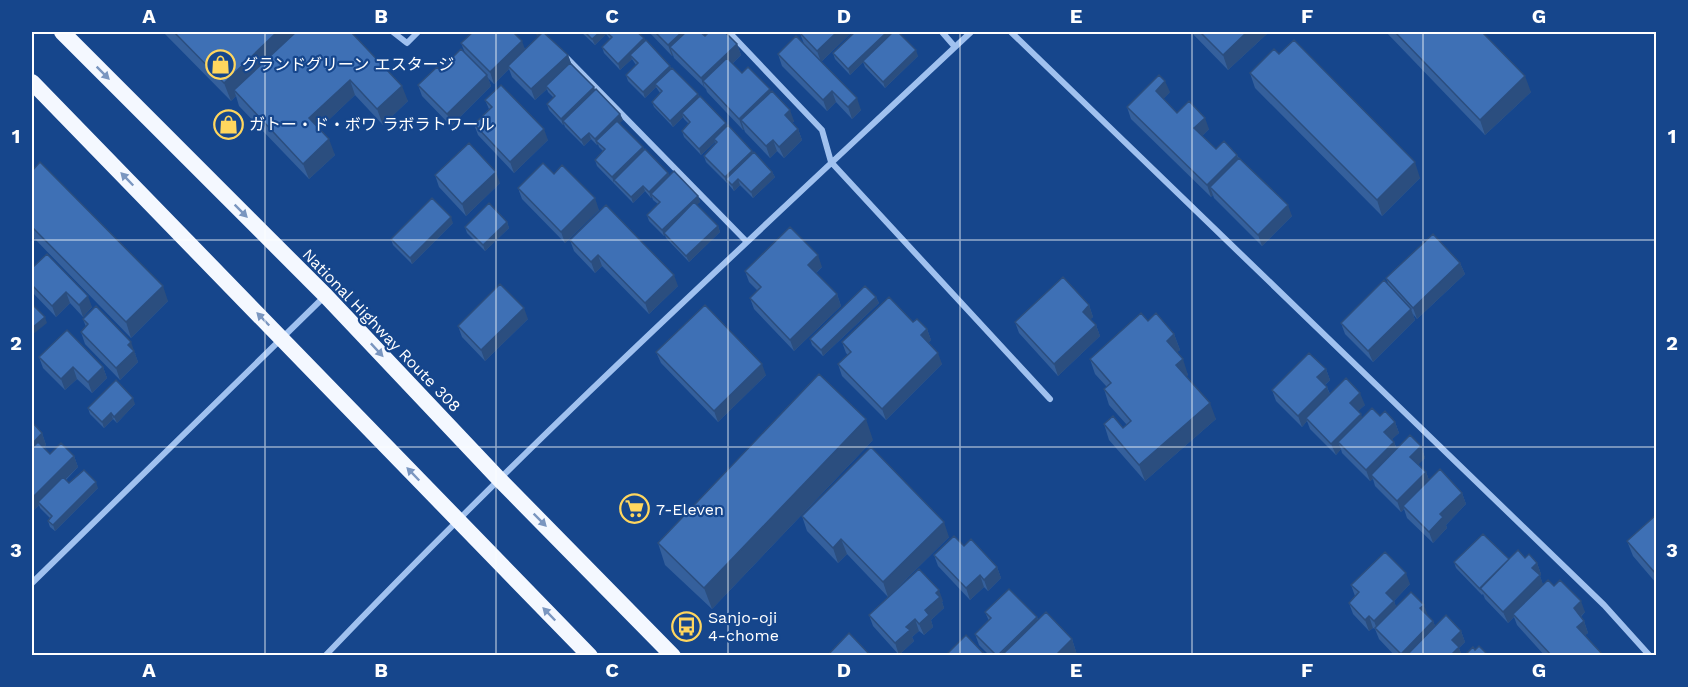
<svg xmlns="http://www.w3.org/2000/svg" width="1688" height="687" viewBox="0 0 1688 687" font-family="'Work Sans','Noto Sans JP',sans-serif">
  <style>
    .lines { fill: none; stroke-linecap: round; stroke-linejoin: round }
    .minor { stroke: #a0c1ef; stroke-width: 6 }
    .trunk { stroke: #f4f8ff; stroke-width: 16 }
    .wall { fill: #35609c }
    .shaded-wall { fill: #2b4e7f }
    .building { fill: #3e70b5; stroke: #2b4e7f; stroke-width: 1.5 }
    .oneway { fill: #7a96c0 }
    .grid { fill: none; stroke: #fff; stroke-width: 1.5; stroke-opacity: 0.55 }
    .labels { text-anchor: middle; stroke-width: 4.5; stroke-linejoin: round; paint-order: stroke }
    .poi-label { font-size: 16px; fill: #fff; stroke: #16468c; text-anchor: start }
    .street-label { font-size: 16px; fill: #fff; stroke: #16468c }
    .neatline { fill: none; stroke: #fff; stroke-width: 2 }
    .grid-label { font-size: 20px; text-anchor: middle; font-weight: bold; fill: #fff }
  </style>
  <rect width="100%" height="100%" fill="#16468c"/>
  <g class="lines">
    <!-- minor -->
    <path class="minor" d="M393,32L407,43L418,32
      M729,32L822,130L831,162L1050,399
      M942,32L955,47
      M1011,32L1604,605L1650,656
      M566,57L746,241
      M32,583L325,296
      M325,656C532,439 753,237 971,32"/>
    <!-- trunk -->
    <path class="trunk" d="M62,32L326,296L499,479L673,656
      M32,82L590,656"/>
  </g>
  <!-- wall -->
  <path class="wall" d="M163,32H351L408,101L383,125L355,95L319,129L335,155L309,179L239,106L236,96L231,101Z
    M473,32H513L525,49L568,55L571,63L594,87L595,90L620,114L623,120L619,123L643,147L644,150L668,173L669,176L698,196L700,202L696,205L718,226L720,232L689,262L666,238L665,235L664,236L649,221L647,215L658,204L653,200L652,197L651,198L645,191L633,203L597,166L595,160L603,151L599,147L598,144L597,145L591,139L584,146L565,127L564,124L563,125L549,110L547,104L554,98L548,92L547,89L535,100L512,77L509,69L494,84L488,78L491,86L451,126L422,96L418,85L465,53L461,43Z
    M581,32H637L644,38L645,41L671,68L698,94L699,97L726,123L727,126L752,151L753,153L772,172L775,177L753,198L740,185L734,191L729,185L728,182L727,183L706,162L704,156L716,144L715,142L701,155L684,137L682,131L689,124L684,119L683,117L673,127L654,107L652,102L660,93L656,87L645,98L628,81L626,75L636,65L632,59L620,70L604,53L602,47L610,39L606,34L595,45Z
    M649,32H700L705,36L737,44L741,55L732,64L742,73L771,92L794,121L792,123L798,129L802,140L784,158L777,151L770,158L745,132L744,129L743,130L707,92L706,89L674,58L673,55L672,56Z
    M802,32H852L821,62L861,110L852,119L836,102L827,111L782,66L778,54L804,44L800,33Z
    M1191,32H1269L1228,70Z
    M1386,32H1482L1531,92L1485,135Z
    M891,34L918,56L885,88L865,67L863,62L850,75L835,59L833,53Z
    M1279,54L1420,178L1382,216L1255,88L1250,73Z
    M1170,92L1163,99L1177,113L1209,129L1202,136L1216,149L1237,155L1239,158L1292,216L1262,246L1214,198L1213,195L1211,197L1131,119L1127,107Z
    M485,100L548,140L514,173L478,135L474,124L489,109Z
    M32,171L168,301L131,338L32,236Z
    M554,174L599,210L565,243L522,199L518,188Z
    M435,175L500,183L466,216L439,187Z
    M507,222L509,228L485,251L467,233L465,227Z
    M453,223L412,264L393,245L391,239Z
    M570,240L678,286L649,314L602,266L595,273L574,251Z
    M1460,263L1465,274L1417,319L1413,314L1415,320L1373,362L1345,334L1341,323L1389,286L1386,278Z
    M822,267L816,273L837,294L841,306L794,351L754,309L750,298L758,291L749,282L745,271Z
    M32,268L92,307L83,317L70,303L56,317L32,292Z
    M876,297L879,303L823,356L812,345L810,339Z
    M1089,305L1093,317L1090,319L1096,325L1100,336L1058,376L1019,333L1015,322Z
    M83,319L136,354H135L138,362L120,380L85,344L81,332L86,327Z
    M528,319L485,361L462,337L458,326Z
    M1148,321L1174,334L1180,350L1177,352L1188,375L1186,376L1216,419L1145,481L1109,440L1104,424L1123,428L1127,425L1109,405L1104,389L1107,387L1095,374L1090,359Z
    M913,322L927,329L931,340L928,343L942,364L886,420L842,376L838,364L848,355L846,353L842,342Z
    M656,352L766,375L718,422L661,363Z
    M39,357L103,367L107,378L92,393L77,379L65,390L43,368Z
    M1326,369L1330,380L1325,385L1327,387L1330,394L1365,405L1358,411L1362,418L1380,416L1395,422L1399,433L1392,439L1394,442L1397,449L1421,446L1425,458L1418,464L1426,472L1429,480L1462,493L1466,504L1446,525L1447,528L1433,543L1407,518L1404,509L1401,512L1375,486L1373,479L1370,481L1342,453L1341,449L1336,455L1310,429L1307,421L1302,427L1276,401L1272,390Z
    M135,404L117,423L113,419L104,428L90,414L88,408Z
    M32,422L42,433L46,445L44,447L50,454L74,456L78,467L66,480L69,483L98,488L55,531L50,527L48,521L50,518L40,508L39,505L32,512Z
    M873,440L712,609L665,565L658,543Z
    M1656,515V583L1633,556L1627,541Z
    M802,516L949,537L888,597L847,554L838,563L807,531Z
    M964,546L997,567L1001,578L988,591L984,587L970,600L938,566L934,555Z
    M1525,558L1537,563L1541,574L1540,576L1543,585L1554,586L1585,612L1581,617L1584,621L1588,633L1585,635L1604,656H1545L1517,625L1514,617L1508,623L1485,599L1483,594L1482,595L1456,568L1454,562Z
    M1410,584L1394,601L1396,607L1428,616L1433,621L1435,626L1461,631L1465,642L1459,648L1462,656H1395L1379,639L1375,629L1373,628L1369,631L1353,614L1349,603L1355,596L1351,585Z
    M943,601L942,602L944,608L931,620L933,627L924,635L919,631L912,637L914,641L899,655L873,626L869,615Z
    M985,612L1037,617L1038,620L1072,639L1077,655L1076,656H990L979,645L975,634L989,621Z"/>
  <!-- shaded-wall -->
  <path class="shaded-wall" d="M277,32H303L234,90L236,96L231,101L224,83Z
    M535,32H542L537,36Z
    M600,32H606V34L595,45L592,39Z
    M682,32H698L670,47L673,55L672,56L668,45Z
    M837,32H852L821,62L817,51Z
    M887,32H890L891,35L850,75L848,69Z
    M1247,32H1269L1228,70L1223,55Z
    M644,38L646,44L630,55L632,59L620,70L618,64Z
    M522,41L526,52L508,66L509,69L494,84L490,72Z
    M737,44L741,55L708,87L703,81L705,90L701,78Z
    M916,50L918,56L885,88L883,82Z
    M568,55L572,66L546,86L547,89L535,100L531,89Z
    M670,66L672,72L655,84L656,87L645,98L643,92Z
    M487,75L491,86L451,126L447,114Z
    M1525,76L1531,92L1485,135L1480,120Z
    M350,80L355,95L315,133L309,118Z
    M1165,81L1170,92L1160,103L1156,91Z
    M402,86L408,101L383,125L377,109Z
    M594,87L596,93L563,121L564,124L563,125L561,119Z
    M770,89L774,100L741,120L744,129L743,130L739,119Z
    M832,91L836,102L827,111L823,100Z
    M698,94L700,100L682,113L683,117L673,127L670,121Z
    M857,98L861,110L852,119L848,107Z
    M790,110L794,121L789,126L785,115Z
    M620,114L623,120L599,143L596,141L598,144L597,145L595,139Z
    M1205,118L1209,129L1198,140L1194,128Z
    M726,123L728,129L714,139L715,142L701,155L699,149Z
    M544,129L548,140L514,173L510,162Z
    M798,129L802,140L784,158L779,147Z
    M589,133L591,139L584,146L581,140Z
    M329,139L335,155L309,179L303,164Z
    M773,140L777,151L770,158L766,146Z
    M643,147L645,153L614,180V183L612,177Z
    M752,151L754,157L726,179L728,182L727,183L725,177Z
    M1237,155L1241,166L1210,187L1213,195L1211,197L1207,185Z
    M1415,162L1420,178L1382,216L1377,200Z
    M496,172L500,183L466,216L462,204Z
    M772,172L775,177L753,198L751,192Z
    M668,173L671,179L651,194L652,197L651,198L649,192Z
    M738,179L740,185L734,191L732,185Z
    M643,186L645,191L633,203L631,197Z
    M698,196L700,202L666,234L664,233L665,235L664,236L662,230Z
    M595,198L599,210L565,243L561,232Z
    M1288,205L1292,216L1262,246L1258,235Z
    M451,217L453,223L412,264L410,258Z
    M507,222L509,228L485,251L483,245Z
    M718,226L720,232L689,262L686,256Z
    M598,255L602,266L595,273L591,262Z
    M818,255L822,267L812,276L808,265Z
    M1460,263L1465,274L1417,319L1413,308Z
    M674,275L678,286L649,314L645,303Z
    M163,286L168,301L131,338L126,322Z
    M66,292L70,303L56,317L52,306Z
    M837,294L841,306L794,351L790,340Z
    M88,296L92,307L83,317L79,305Z
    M876,297L879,303L823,356L821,350Z
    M1089,305L1093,317L1087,323L1083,312Z
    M524,308L528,319L485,361L481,350Z
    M1411,309L1415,320L1373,362L1368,351Z
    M45,317L47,323L32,335V328Z
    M1096,325L1100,336L1058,376L1054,364Z
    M927,329L931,340L925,346L921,335Z
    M1174,334L1180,350L1172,356L1167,341Z
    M131,342L138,362L120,380L116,368L128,345Z
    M938,353L942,364L886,420L882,409Z
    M1183,359L1188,375L1182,380L1176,365Z
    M762,364L766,375L718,422L714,411Z
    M73,367L77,379L65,390L61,379Z
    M103,367L107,378L92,393L88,382Z
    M1326,369L1330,380L1321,388L1317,377Z
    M1327,387L1331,398L1306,418L1307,421L1302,427L1298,416Z
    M1360,393L1365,405L1354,415L1350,403Z
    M133,398L135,404L117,423L114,417Z
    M1210,403L1216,419L1145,481L1139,465Z
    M111,413L113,419L104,428L102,422Z
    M1361,414L1365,426L1338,442L1341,449L1336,455L1331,444Z
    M866,419L873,440L712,609L704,588Z
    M1395,422L1399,433L1388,443L1384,432Z
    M42,433L46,445L32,459V444Z
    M1394,442L1398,453L1371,475L1373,479L1370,481L1366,470Z
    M1421,446L1425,458L1415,468L1410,457Z
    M74,456L78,467L40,504L38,502L39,505L32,512V498Z
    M1426,472L1430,483L1403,506L1404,509L1401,512L1397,501Z
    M96,482L98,488L55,531L53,525Z
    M1462,493L1466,504L1446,525L1447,528L1433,543L1429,532L1440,514Z
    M944,522L949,537L888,597L883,582Z
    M841,539L847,554L838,563L833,548Z
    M1537,563L1541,574L1540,576L1544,587L1513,614L1514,617L1508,623L1503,612L1532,568Z
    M997,567L1001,578L988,591L984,580Z
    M1406,573L1410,584L1394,601L1398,612L1378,632L1374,621L1386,593Z
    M980,575L984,587L970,600L966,588Z
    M939,590L943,601L942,602L944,608L931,620L933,627L924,635L919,624L925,610L936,593Z
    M1581,601L1585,612L1578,619L1574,608Z
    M1424,605L1428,616L1420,608Z
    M1369,616L1373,628L1369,631L1365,620Z
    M1037,617L1041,629L1013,656H998Z
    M915,619L919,631L912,637L914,641L899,655L895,643L906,627Z
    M1433,621L1438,632L1415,656H1401V654Z
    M1584,621L1588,633L1582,638L1577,627Z
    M1461,631L1465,642L1459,648L1462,656H1450L1452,640Z
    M1072,639L1077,655L1076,656H1055Z"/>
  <!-- building -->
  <path class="building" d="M174,32H277L224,83Z
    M296,32H351L402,86L377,109L350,80L309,118L329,139L303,164L234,90Z
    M473,32H513L522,41L490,72L461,43Z
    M543,32L568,55L531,89L508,66Z
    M585,32H600L592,39Z
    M606,32H637L644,38L618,64L602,47L612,37Z
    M655,32H682L668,45Z
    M686,32H700L705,36L709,32H725L737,44L701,78L670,47Z
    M802,32H837L817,51L800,33Z
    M855,32H887L848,69L833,53Z
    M893,32H898L916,50L883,82L863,61Z
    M1200,32H1247L1223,55Z
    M1395,32H1482L1525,76L1480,120Z
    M796,36L857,98L848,107L832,91L823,100L778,54Z
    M646,40L670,66L643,92L626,75L638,63L630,55Z
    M1294,40L1415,162L1377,200L1250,73L1274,49L1279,54Z
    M461,49L487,75L447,114L418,85L437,67L440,70Z
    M727,58L742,73L748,67L770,89L739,119L703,81Z
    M570,63L594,87L561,119L547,104L555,96L546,86Z
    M672,68L698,94L670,121L652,102L662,91L655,84Z
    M1159,75L1165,81L1156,91L1177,113L1189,101L1205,118L1194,128L1216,149L1224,141L1237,155L1207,185L1127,107Z
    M501,85L544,129L510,162L474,124L492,107L485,100Z
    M596,89L620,114L595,139L589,133L581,140L563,121Z
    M772,91L790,110L785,115L798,129L779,147L773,140L766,146L741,120Z
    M700,96L726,123L699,149L682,131L690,122L682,113Z
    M617,121L643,147L612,177L595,160L605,149L596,141Z
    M728,125L752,151L725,177L704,156L717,142L714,139Z
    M469,143L496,172L462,204L435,175Z
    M645,149L668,173L649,192L643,186L631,197L614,180Z
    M754,152L772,172L751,192L738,179L732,185L726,179Z
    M1239,158L1288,205L1258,235L1210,187Z
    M40,162L163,286L126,322L32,227V171Z
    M543,163L554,174L562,165L595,198L561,232L518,188Z
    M674,171L698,196L662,230L647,215L660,202L651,194Z
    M432,198L451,217L410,258L391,239Z
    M694,202L718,226L686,256L664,233Z
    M489,203L507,222L483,245L465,227Z
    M606,205L674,275L645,303L598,255L591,262L570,240Z
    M790,227L818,255L808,265L837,294L790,340L750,298L761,287L745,271Z
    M1433,234L1460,263L1413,308L1386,278Z
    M47,254L88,296L79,305L66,292L52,306L32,285V268Z
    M1063,277L1089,305L1083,312L1096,325L1054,364L1015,322Z
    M1384,280L1411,309L1368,351L1341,323Z
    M500,284L524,308L481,350L458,326Z
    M865,286L876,297L821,350L810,339Z
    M889,297L913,322L917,319L927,329L921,335L938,353L882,409L838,364L851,352L842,342Z
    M32,304L45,317L32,328Z
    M705,305L762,364L714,411L656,352Z
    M96,306L131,342L128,345L134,351L116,368L81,332L88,324L83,319Z
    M1141,313L1148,321L1156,313L1174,334L1167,341L1183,359L1176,365L1210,403L1139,465L1104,424L1113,416L1123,428L1131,421L1104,389L1111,383L1090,359Z
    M67,330L103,367L88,382L73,367L61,379L39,357Z
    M1309,353L1326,369L1317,377L1327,387L1298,416L1272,390Z
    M819,374L866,419L704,588L658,543Z
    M1346,378L1360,393L1350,403L1361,414L1331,444L1306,418Z
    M116,380L133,398L114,417L111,413L102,422L88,408Z
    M1372,408L1380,416L1385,411L1395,422L1384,432L1394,442L1366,470L1338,442Z
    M32,422L42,433L32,444Z
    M1410,435L1421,446L1410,457L1426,472L1397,501L1371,475Z
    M38,442L50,454L61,443L74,456L32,498V448Z
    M871,447L944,522L883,582L841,539L833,548L802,516Z
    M1440,469L1462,493L1440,514L1443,517L1429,532L1403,506Z
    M84,470L96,482L53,525L48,521L52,516L38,502L63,477L69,483Z
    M1656,515V574L1627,541Z
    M1483,534L1509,559L1480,589L1454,562Z
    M954,536L964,546L971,539L997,567L984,580L980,575L966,588L934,555Z
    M1518,550L1525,558L1529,554L1537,563L1532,568L1540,575L1503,612L1480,588Z
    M1385,552L1406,573L1386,593L1394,601L1374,621L1369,616L1365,620L1349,603L1359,592L1351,585Z
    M919,569L939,590L936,593L940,597L925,610L929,615L919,624L915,619L906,627L910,630L895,643L869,615Z
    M1548,580L1554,586L1560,580L1581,601L1574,608L1584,621L1577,627L1604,656H1552L1513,614Z
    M1009,589L1037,617L997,656L975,634L991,618L985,612Z
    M1411,592L1424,605L1420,608L1433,621L1401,654L1375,628Z
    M1046,612L1072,639L1055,656H1001Z
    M1446,615L1461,631L1452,640L1459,647L1450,656H1406Z
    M849,633L871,656H827Z
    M966,635L986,656H945Z
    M1479,646L1489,656H1464L1473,647L1475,650Z"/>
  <!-- one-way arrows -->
  <defs><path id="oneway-solid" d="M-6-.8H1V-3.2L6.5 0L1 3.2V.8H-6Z" transform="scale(1.5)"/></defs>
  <g class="oneway">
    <use href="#oneway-solid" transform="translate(103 73) rotate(45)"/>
    <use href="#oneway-solid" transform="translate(127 179) rotate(-134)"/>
    <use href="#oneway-solid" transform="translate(241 211) rotate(45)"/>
    <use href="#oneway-solid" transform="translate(263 319) rotate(-134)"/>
    <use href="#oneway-solid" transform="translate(377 350) rotate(47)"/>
    <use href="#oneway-solid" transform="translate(413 474) rotate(-134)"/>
    <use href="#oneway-solid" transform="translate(540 520) rotate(45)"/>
    <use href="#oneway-solid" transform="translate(549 614) rotate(-134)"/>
  </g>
  <!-- grid -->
  <path class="grid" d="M265,32V656M496,32V656M728,32V656M960,32V656M1192,32V656M1423,32V656M32,240H1656M32,447H1656"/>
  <!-- icons -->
  <defs>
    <symbol id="shop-ring" viewBox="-11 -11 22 22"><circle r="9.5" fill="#16468c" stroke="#ffd65e" stroke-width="1.5"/><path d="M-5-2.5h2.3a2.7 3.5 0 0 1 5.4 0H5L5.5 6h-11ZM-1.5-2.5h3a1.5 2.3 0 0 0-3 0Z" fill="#ffd65e"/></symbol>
    <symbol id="supermarket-ring" viewBox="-11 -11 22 22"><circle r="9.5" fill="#16468c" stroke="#ffd65e" stroke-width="1.5"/><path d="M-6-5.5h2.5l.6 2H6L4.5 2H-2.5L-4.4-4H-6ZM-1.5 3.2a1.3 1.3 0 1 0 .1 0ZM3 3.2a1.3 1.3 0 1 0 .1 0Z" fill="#ffd65e"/></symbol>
    <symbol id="bus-ring" viewBox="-11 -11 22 22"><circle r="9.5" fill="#16468c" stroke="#ffd65e" stroke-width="1.5"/><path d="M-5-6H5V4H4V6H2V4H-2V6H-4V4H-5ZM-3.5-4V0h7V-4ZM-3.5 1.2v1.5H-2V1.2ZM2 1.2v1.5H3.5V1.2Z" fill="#ffd65e"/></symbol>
  </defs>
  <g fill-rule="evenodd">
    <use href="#shop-ring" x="204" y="48" width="33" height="33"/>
    <use href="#shop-ring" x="212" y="108" width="33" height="33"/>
    <use href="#supermarket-ring" x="618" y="492" width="33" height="33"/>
    <use href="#bus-ring" x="670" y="610" width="33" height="33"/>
  </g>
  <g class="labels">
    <!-- poi labels -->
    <g class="poi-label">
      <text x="242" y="70">グランドグリーン エスタージ</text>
      <text x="249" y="130">ガトー・ド・ボワ ラボラトワール</text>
      <text x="656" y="515">7-Eleven</text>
      <text x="708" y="623">Sanjo-oji<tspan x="708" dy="18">4-chome</tspan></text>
    </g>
    <!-- street labels -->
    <g class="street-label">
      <text transform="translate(382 330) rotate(46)" y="6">National Highway Route 308</text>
    </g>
  </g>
  <!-- border -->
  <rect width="1688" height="687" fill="none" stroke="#16468c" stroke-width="66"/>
  <rect x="33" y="33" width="1622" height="621" class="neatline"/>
  <g class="grid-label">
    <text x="149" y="23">A</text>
    <text x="381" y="23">B</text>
    <text x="612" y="23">C</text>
    <text x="844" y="23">D</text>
    <text x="1076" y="23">E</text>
    <text x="1307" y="23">F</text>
    <text x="1539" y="23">G</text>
    <text x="16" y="143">1</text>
    <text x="1672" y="143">1</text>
    <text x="16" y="350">2</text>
    <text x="1672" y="350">2</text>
    <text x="16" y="557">3</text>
    <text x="1672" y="557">3</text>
    <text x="149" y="677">A</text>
    <text x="381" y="677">B</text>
    <text x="612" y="677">C</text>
    <text x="844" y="677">D</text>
    <text x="1076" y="677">E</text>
    <text x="1307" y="677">F</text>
    <text x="1539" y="677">G</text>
  </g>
</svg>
